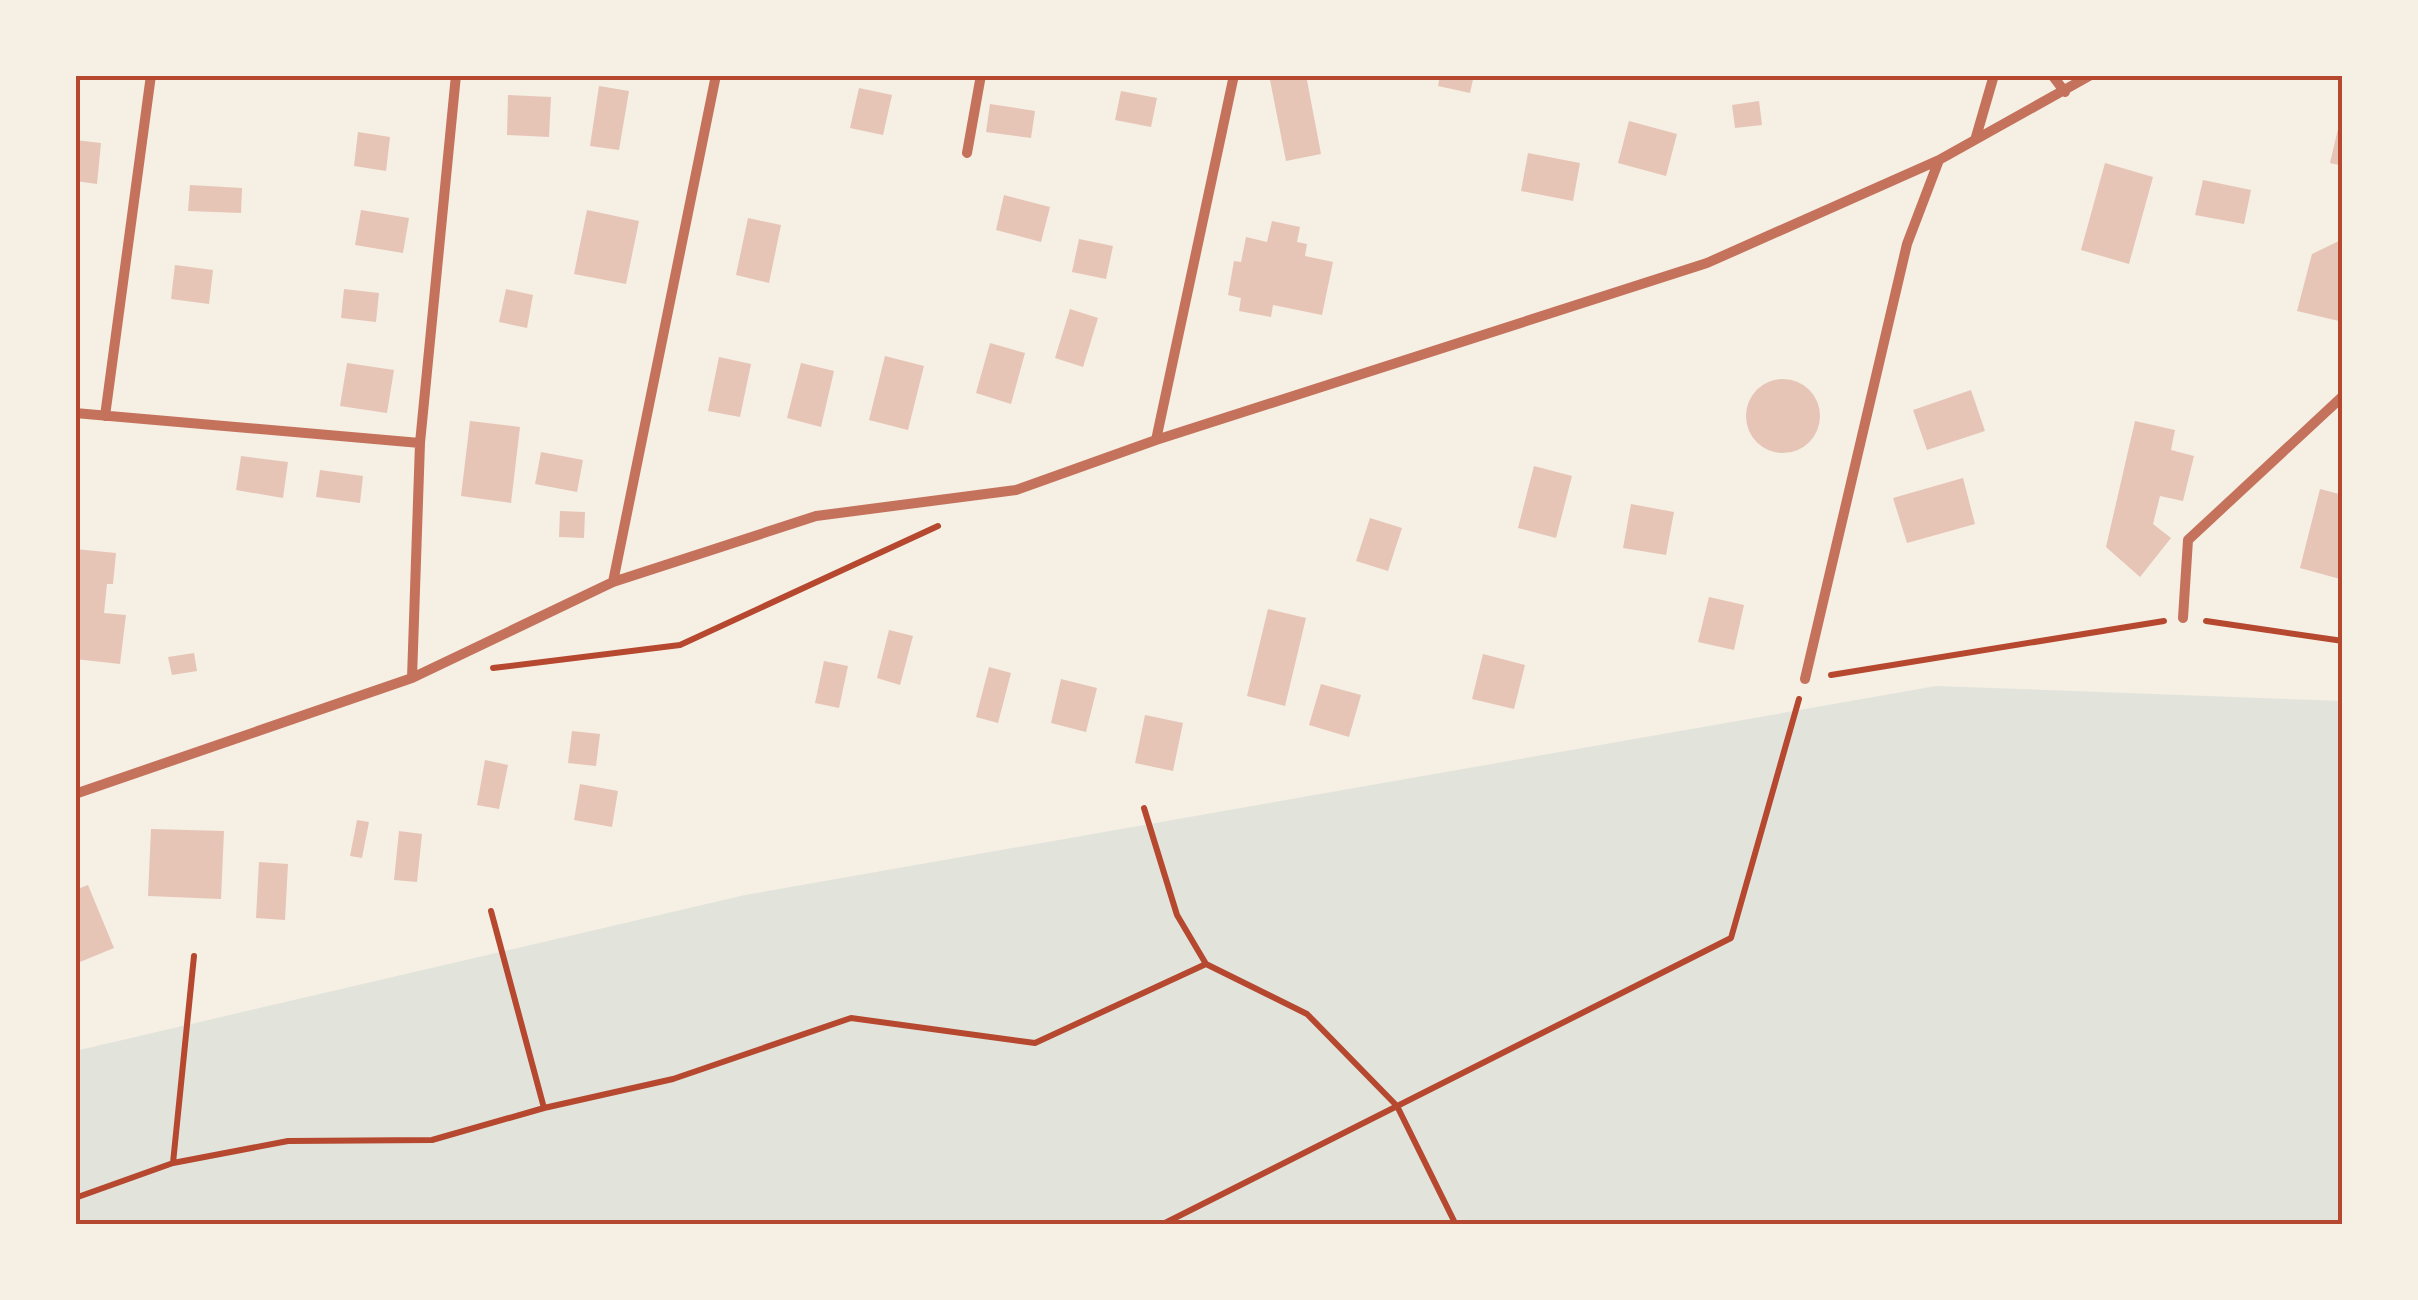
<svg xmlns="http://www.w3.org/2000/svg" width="2418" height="1300" viewBox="0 0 2418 1300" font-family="Mulish,sans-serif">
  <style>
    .green { fill: #e2e4dc }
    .building { fill: #e6c5b7 }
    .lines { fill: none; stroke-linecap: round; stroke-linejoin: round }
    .path { stroke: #b5482f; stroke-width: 6 }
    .minor { stroke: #c5725c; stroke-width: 10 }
    .neatline { fill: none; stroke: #b5482f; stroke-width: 4 }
  </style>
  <rect width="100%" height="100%" fill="#f6efe4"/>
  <!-- green -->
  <path class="green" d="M1936,686L2343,701V1225H75V1051L745,895Z"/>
  <!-- building -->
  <path class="building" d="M1269,75H1306L1321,154L1286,161Z
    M1440,75H1474L1470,93L1438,86Z
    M599,86L629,91L619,150L590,146Z
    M859,88L892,95L883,135L850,128Z
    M1121,91L1157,98L1151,127L1115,120Z
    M508,95L551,97L549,137L507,135Z
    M1759,101L1762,125L1735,128L1732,105Z
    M990,104L1035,111L1031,138L986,132Z
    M2342,112L2343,113V166L2330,163Z
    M1629,121L1677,134L1666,176L1618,163Z
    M358,132L390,137L386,171L354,166Z
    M75,140L101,143L97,184L75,181Z
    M1528,153L1580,163L1573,201L1521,191Z
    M2105,163L2153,177L2129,264L2081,250Z
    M2203,180L2251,190L2244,224L2195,215Z
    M190,185L242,188L241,213L188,211Z
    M1004,195L1050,207L1041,242L996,230Z
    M361,210L409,218L403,253L355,245Z
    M587,210L639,221L626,284L574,274Z
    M748,218L781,225L769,283L736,275Z
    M1272,221L1300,227L1297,242L1307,244L1305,256L1333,262L1322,315L1273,305L1271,317L1239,311L1241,298L1228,295L1234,261L1241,262L1246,237L1267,242Z
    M1079,239L1113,246L1106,279L1072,272Z
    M2343,239V322L2297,311L2312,254Z
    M175,265L213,270L209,304L171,299Z
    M344,289L379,293L376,322L341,318Z
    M506,289L533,295L527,328L499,322Z
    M1070,309L1098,318L1083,367L1055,358Z
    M990,343L1025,353L1011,404L976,393Z
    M885,356L924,366L908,430L869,420Z
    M719,357L751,364L740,417L708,411Z
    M347,363L394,370L387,413L340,406Z
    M801,363L834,371L821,427L787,418Z
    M1746 416a37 37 0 1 1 74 0a37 37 0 1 1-74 0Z
    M1971,390L1985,431L1927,450L1913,410Z
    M470,421L520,427L511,503L461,496Z
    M2135,421L2175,430L2171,450L2194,456L2183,501L2160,496L2153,524L2171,538L2140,577L2106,547Z
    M541,452L583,460L577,492L535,484Z
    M241,456L288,462L283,498L236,490Z
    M1534,466L1572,476L1556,538L1518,528Z
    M320,470L363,476L360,503L316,497Z
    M1963,478L1975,524L1907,543L1893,498Z
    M2320,489L2343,495L2340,579L2300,568Z
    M1631,504L1674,512L1666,555L1623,548Z
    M560,511L585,512L584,538L559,537Z
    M1370,518L1402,528L1388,571L1356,561Z
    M75,549L116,553L113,584H107L104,613L126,615L120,664L75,659Z
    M1709,597L1744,605L1734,650L1698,642Z
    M1268,609L1306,618L1285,706L1247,696Z
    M889,630L913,636L900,685L877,678Z
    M194,653L197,671L172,675L168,657Z
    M1483,654L1525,665L1514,709L1472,699Z
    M824,661L848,666L839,708L815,703Z
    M989,667L1011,673L998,723L976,717Z
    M1061,679L1097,688L1086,732L1051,723Z
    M1321,684L1361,695L1349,737L1309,725Z
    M1145,715L1183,723L1173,771L1135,763Z
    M572,731L600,734L596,766L568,763Z
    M485,760L508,765L499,809L477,805Z
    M580,784L618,791L612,827L574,820Z
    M357,820L369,822L362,858L350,856Z
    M151,829L224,831L221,899L148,896Z
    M399,831L422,834L417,882L394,880Z
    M259,862L288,864L285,920L256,918Z
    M88,885L114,948L75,964V890Z"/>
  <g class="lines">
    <!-- path -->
    <path class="path" d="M2206,621L2343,641
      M493,668L680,645L938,526
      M1831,675L2164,621
      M1144,808L1177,915L1206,964
      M491,911L544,1108
      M173,1163L194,956
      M75,1198L173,1163L288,1141L432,1140L544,1108L673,1079L851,1018L1035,1043L1206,964L1307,1014L1397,1106L1456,1225
      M1161,1225L1731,938L1799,699"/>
    <!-- minor -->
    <path class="minor" d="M2052,75L2065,92
      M1976,137L1994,75
      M967,153L981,75
      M75,413L420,443
      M105,416L151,75
      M1156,440L1234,75
      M613,582L716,75
      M2183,618L2188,540L2343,396
      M412,678L420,443L456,75
      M1805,679L1907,244L1939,160
      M75,794L412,678L613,582L816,516L1016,490L1156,440L1707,263L1939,160L2091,75"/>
  </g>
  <!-- border -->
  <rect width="2418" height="1300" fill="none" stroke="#f6efe4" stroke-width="155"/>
  <rect x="78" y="78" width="2262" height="1144" class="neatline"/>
</svg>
